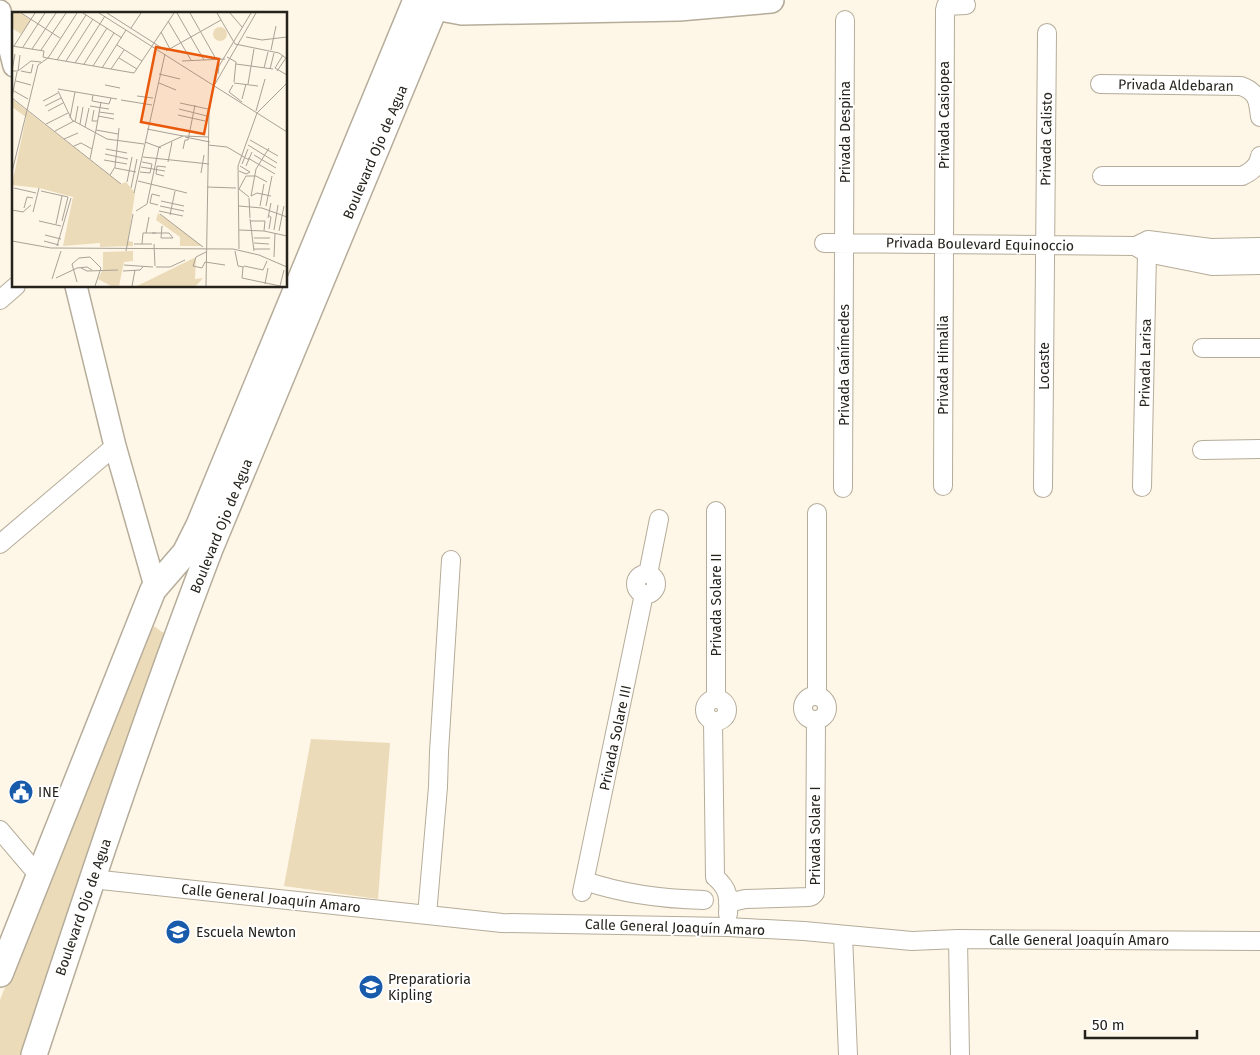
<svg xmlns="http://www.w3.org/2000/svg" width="1260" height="1055" viewBox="0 0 1260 1055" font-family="'Fira Sans',sans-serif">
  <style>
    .green { fill: #ecdbb8 }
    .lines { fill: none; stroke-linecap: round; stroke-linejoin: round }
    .minor-casing { stroke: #b5ac9a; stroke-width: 20 }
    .tertiary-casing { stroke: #b5ac9a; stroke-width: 24 }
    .secondary-casing { stroke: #b5ac9a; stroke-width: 28 }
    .minor { stroke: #fff; stroke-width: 18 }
    .tertiary { stroke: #fff; stroke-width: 21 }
    .secondary { stroke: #fff; stroke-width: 25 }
    .labels { text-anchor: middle; stroke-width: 4; stroke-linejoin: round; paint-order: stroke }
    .street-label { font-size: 14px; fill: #26231c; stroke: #fff }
    .poi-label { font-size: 14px; fill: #26231c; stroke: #fff; text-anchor: start }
    .inset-road { fill: none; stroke: #a8a296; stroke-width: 1 }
    .view { fill: #e8590c; fill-opacity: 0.15; stroke: #e8590c; stroke-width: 2.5 }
    .inset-edge { fill: none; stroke: #26231c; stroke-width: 2.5 }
  </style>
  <rect width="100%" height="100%" fill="#fef6e7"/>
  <!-- green -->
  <path class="green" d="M154,626L162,632L173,635L28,1055H0V1000L124,683Z
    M311,739L390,743L378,899L284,886Z"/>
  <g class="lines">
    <defs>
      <path id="minor" d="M1100,84L1241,86C1258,92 1258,101 1260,117
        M1102,176H1242C1251,172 1259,166 1260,156
        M824,243L1136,246L1148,240L1211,248L1260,247
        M1138,248L1147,253L1212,266L1260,265
        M0,300L16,286
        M1202,348H1260
        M1202,450L1260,449
        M943,486L945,10L946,6L966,5
        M1142,487L1147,253L1148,240
        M843,488L845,20
        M1043,488L1047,33
        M0,544L115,446
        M648,574L659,519
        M636 584a10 10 0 1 1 20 0a10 10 0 1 1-20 0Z
        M817,695V513
        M803 708a12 12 0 1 1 24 0a12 12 0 1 1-24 0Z
        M716,699V511
        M705 710a11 11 0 1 1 22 0a11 11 0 1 1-22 0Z
        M713,721L715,877C729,889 729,898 728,914
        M0,830L39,876
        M92,879L502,923L728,927L804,931L912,941L958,939L1260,941
        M585,881C623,894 664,899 704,900
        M582,892L644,594
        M728,903L745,899L809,897L812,896L815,893L816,720
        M427,915L438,787L439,752L451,560
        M843,935L848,1055
        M958,939L960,1055"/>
      <path id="tertiary" d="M0,11L14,66
        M76,286L115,446L155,586"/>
      <path id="secondary" d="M421,2L435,7L462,12L679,8L771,0
        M0,974L153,590L185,553L199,525L416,0
        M34,1055C90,885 146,716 210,549L438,0"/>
    </defs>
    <!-- minor casing -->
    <use href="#minor" class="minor-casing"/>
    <!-- tertiary casing -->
    <use href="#tertiary" class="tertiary-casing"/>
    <!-- secondary casing -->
    <use href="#secondary" class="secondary-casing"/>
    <!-- minor -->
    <use href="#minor" class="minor"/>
    <!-- tertiary -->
    <use href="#tertiary" class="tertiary"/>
    <!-- secondary -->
    <use href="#secondary" class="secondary"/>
  </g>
  <!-- icons -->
  <defs>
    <symbol id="civic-disc" viewBox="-11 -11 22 22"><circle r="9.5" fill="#195bab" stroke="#fff"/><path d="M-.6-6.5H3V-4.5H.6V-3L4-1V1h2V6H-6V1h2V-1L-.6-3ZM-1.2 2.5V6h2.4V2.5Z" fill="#fff"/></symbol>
    <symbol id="school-disc" viewBox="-11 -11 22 22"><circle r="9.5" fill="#195bab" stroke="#fff"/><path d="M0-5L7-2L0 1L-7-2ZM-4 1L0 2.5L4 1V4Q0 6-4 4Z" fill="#fff"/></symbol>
    <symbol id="university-disc" viewBox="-11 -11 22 22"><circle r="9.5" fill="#195bab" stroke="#fff"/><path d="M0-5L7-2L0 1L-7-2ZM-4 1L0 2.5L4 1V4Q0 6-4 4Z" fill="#fff"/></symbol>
  </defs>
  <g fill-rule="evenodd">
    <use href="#civic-disc" x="7" y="778" width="28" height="28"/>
    <use href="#school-disc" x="164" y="918" width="28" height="28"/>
    <use href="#university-disc" x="357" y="973" width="28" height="28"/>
  </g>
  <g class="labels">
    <!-- street labels -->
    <g class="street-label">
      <text transform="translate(1176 85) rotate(1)" y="5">Privada Aldebaran</text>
      <text transform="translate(944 115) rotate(-90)" y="5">Privada Casiopea</text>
      <text transform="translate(845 132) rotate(-90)" y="5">Privada Despina</text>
      <text transform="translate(1046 139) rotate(-89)" y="5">Privada Calisto</text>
      <text transform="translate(375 152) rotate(-67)" y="5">Boulevard Ojo de Agua</text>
      <text transform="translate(980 244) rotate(1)" y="5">Privada Boulevard Equinoccio</text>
      <text transform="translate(1145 363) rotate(-89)" y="5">Privada Larisa</text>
      <text transform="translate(844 365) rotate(-90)" y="5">Privada Ganímedes</text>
      <text transform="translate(943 365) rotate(-90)" y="5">Privada Himalia</text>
      <text transform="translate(1044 366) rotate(-90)" y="5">Locaste</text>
      <text transform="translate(221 526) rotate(-68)" y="5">Boulevard Ojo de Agua</text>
      <text transform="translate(716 605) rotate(-90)" y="5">Privada Solare II</text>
      <text transform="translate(615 738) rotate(-78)" y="5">Privada Solare III</text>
      <text transform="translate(815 836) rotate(-90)" y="5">Privada Solare I</text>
      <text transform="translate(271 898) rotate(6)" y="5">Calle General Joaquín Amaro</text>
      <text transform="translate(83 907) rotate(-71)" y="5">Boulevard Ojo de Agua</text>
      <text transform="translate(675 927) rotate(2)" y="5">Calle General Joaquín Amaro</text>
      <text x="1079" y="945">Calle General Joaquín Amaro</text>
    </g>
    <!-- poi labels -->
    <g class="poi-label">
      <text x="38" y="797">INE</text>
      <text x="196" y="937">Escuela Newton</text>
      <text x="388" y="984">Preparatioria<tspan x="388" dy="16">Kipling</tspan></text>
    </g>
  </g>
  <!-- overview -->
  <g transform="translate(12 12)">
    <rect width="275" height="275" fill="#fef6e7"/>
    <path d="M0,1H8L19,8L9,22L0,16ZM201 22a7 7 0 1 1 14 0a7 7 0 1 1-14 0ZM0,87L109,172L114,170L123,181L116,229L121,230V234L88,235V231L51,234L61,185L27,176L0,173L14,105L0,95ZM146,201L189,233V234H168V225L144,208ZM121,239V249L112,250L107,274H99L86,267L91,257V240ZM184,245L183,267L191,266L184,274H125Z" fill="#ecdbb8"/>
    <path class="inset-road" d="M9,1L48,26M71,1L110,26M87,1L275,120M95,1L153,38M165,1L192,48M178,1L204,47M205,1L223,32L267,41L275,47M218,1L230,15M156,9L179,48M119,16L129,1M149,20L158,37M234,25L250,28L275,25M105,33L130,49M0,34L32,39L31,45L35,46L122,61L162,1M2,34L23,1M11,35L33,1M20,37L44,1M29,38L54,1M259,38L264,14M154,39L209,8M271,43L263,56L275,63M215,45L224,50L222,70M107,46L125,57M45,48L74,3M54,49L81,7M170,49L213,47M63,51L93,4M72,52L95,16M224,52L261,57M81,54L102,21M90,56L114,18M252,56L256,40M99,57L112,38M258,57L262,41M0,59H6L19,49L29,50M0,59L3,42M6,59L8,43M9,59L19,61L21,52M265,59L274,46M147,62L168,67M206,62L207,54L239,1M4,69L19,73M147,71L164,78M222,71L246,74M203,72L244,1M236,72L242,37M93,73L108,76M221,73L217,80L230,90M46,77L105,87M2,79L16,87M46,79L60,108L95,127L132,132M81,83L80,89L97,92L99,86M125,84L141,86M0,85L5,60M0,86L109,172M230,87L234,72M109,88L140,93M31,89L46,81M168,91L196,97M33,94L49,86M78,94L97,97M167,97L195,104M82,98L80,109H85M36,99L51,91M244,99L253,67M87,100L102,102M166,103L193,109M86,104L102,107M58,106L63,80M63,110L66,94M34,112L56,101M68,112L71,95M73,115L77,96M135,117L171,124M84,118L89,90M43,119L62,109M173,125L198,130M52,127L66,121M238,128L266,144M133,130L149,136M196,133L215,135L237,148M236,133L265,151M62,134L69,131L80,137M147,135L171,124L197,125M94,137L115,141M171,137L173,128H176L183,93M93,142L116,147M242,143L264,156M131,145L197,152M236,146L263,162M78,147L84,118L106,122M92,148L115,152M156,150L160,130M230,152L236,137M234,154L240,140M129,155L153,159M103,156L124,160M227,159L234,162L238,160L228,154M0,160L26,53L36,46L65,1M128,160L138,161L140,152L130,150M189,161L192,143M98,163L103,155L107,116M152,164L144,162L145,154L154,155M126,169L175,181M115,170L120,145M195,175L224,176M2,176L24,181M119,176L125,147M29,179L56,185L50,209M122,181L153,42M239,184L244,157L257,136M239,184L245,181L259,184M237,185L227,177L234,164H244L255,170M237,186L238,206M149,189L172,194M146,193L138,191L139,186L140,182L148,184M148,194L172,199M227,194L250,196L275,205M248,194L252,172M254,194L260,164M12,196L15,185L21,186M0,198L11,200L19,193M124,199L135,192L147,135M147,199L171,204M21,200L27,176M148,202L191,235M158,203L163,179M256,203L259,205L257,217M256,206L259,191M238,207L242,239M27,209L49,214M238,209H253L252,219L275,224M44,212L50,184M150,214L149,226H161M227,218L252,219M262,218L266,193M267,219L272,194M134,221L137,205M144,221H140H157L161,226M33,223L49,227M242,226H258M0,229L39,236L221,237L247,243L275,255M32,229L47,233M242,231L257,232M122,232H140M130,232L131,221H140M142,232L143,254M45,234L59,186M227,237L226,154L245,101L275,71M242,237H258M114,239L121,202M223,239L226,254L232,255M194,240L184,245L181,254L190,256L193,250L213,253M262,245L263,221M112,253L141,255M232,254L251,258L255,249M144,255H158L173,248M231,255L230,266L268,274L272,258M69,256L75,259L106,258M111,259L128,258L131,255M44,266L65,256L75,255L80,258M40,267L49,239M65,270L60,252L67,246L78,245L89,256L83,274M253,272L256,256M120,274L123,258M194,274L197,100L202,72"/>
    <path class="view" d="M144,35L207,47L192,122L129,110Z"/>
    <rect width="275" height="275" class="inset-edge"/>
  </g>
  <!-- scale -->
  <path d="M1085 1030v8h112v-8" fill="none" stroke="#26231c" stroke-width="2.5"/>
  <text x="1092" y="1030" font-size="15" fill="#26231c" stroke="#ffffff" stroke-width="4" paint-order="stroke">50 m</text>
</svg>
